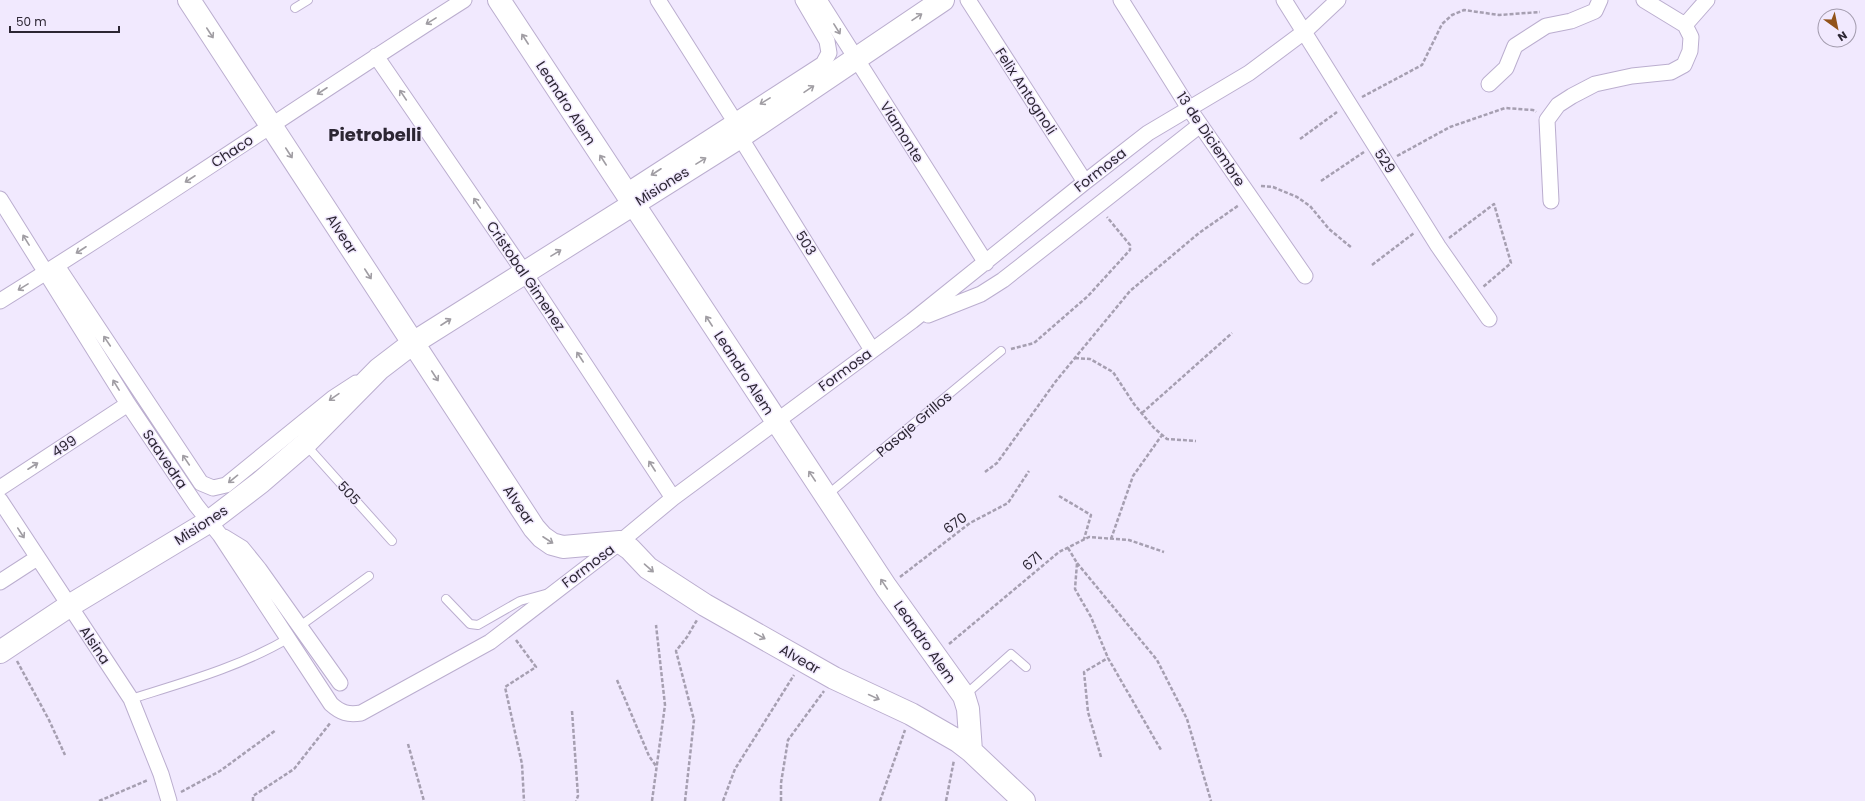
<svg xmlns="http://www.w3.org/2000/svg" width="1865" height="801" viewBox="0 0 1865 801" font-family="Poppins,sans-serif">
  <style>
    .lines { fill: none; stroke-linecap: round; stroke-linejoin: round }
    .lane-casing { stroke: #bbaecf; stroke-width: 10 }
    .street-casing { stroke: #bbaecf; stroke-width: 17 }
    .secondary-casing { stroke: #bbaecf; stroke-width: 24 }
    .path { stroke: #a69fb1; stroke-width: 2.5; stroke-dasharray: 4 2; stroke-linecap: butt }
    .lane { stroke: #fff; stroke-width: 8 }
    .street { stroke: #fff; stroke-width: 15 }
    .secondary { stroke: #fff; stroke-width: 22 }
    .oneway { stroke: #a09da3 }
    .labels { text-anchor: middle; stroke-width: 3; stroke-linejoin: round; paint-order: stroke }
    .street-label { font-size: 14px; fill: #2c2633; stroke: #f1e9fe }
    .district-label { font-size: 18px; font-weight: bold; fill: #2c2633; stroke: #f1e9fe }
  </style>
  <rect width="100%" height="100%" fill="#f1e9fe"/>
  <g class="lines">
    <defs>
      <path id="lane" d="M295,8L308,0
        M306,445L392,541
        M826,496L1001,351
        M446,599L470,624L478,625L520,601L549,593
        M300,626L369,576
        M964,696L1011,654L1026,667
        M131,699C185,682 240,667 289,638"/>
      <path id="street" d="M658,0L734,120
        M819,0L986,263
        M968,0L1085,182
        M1121,0L1190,110L1305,276
        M1284,0L1438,246L1489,319
        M1685,25L1707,0
        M376,56L524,272L673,498
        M1489,84L1506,68L1515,46L1546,26L1571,21L1595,11L1600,0
        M740,137L872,350
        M625,192L823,64L829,53L827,41L803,0
        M0,199L128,404L196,505L220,535L331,704C341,713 348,715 361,713L490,642L620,542L673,498L912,321L1085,182L1148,133L1249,73L1304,32L1338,0
        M1551,201L1547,120L1558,105L1572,96L1595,84L1632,76L1671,72L1684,65L1690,51L1691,37L1685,25L1644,0
        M57,266L201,483L213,488L226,485L333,398L356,383
        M0,301C157,204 308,99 464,0
        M928,315L981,294L1003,280L1200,125
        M0,488L128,404
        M0,500L131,699L161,774L169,801
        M224,537L242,548L259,569L340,683
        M0,582L37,558"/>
      <path id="secondary" d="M189,0L534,528L542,537L552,544L563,547L620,542L630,549L648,568L705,605L834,678L911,714L958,741L971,751L1024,801
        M499,0L886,587L964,696L968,709L971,751
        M0,652L69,606L210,521L261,482L305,444L379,369L413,343L740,137L943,0"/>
    </defs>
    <!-- lane casing -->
    <use href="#lane" class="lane-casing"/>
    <!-- street casing -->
    <use href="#street" class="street-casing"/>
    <!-- secondary casing -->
    <use href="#secondary" class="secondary-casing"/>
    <!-- path -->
    <path class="path" d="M1362,97L1422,65L1442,24L1452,15L1464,10L1499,15L1540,12
      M1300,139L1337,112
      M1397,156L1450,127L1505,108L1533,110L1536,112
      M1321,181L1364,152
      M1261,186L1273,187L1297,197L1310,206L1329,229L1352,248
      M1449,238L1494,204L1511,263L1483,287
      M1372,265L1414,233
      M1011,349L1034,343L1088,296L1130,250V245L1107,217
      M1075,358L1090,359L1113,372L1134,404L1154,428L1167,439L1196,441
      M1142,413L1232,333
      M985,472L997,463L1056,381L1130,291L1199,233L1239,205
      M1059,496L1091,515L1084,539
      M1111,539L1133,476L1162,435
      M1068,548L1077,563L1075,589L1091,617L1108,658L1161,750
      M1077,563L1157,660L1187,719L1211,801
      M900,577L970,523L1008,503L1029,471
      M516,640L536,667L505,687L522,764L524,801
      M949,644L1059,552L1089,537L1129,540L1164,552
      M17,661L49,720L65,755
      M617,680L649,756L656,766
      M572,711L578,796L576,801
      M408,744L424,801
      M1101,757L1088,712L1084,672L1108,658
      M181,792L220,771L276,730
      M99,801L148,780
      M253,801V796L294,769L331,722
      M652,801L665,705L656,625
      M685,801L694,720L676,651L687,637L697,620
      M723,801L735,769L794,675
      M781,801V783L788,740L824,691
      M880,801L905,730
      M946,801L954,760"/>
    <!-- lane -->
    <use href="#lane" class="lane"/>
    <!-- street -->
    <use href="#street" class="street"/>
    <!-- secondary -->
    <use href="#secondary" class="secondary"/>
  </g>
  <!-- one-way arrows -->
  <defs><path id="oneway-shaft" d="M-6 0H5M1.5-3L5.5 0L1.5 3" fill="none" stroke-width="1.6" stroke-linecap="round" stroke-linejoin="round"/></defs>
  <g class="oneway">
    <use href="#oneway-shaft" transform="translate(917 17) rotate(-34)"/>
    <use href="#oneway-shaft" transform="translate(431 21) rotate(148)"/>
    <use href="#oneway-shaft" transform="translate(837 29) rotate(58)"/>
    <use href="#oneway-shaft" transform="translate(210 33) rotate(57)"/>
    <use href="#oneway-shaft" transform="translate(525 39) rotate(-123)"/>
    <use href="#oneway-shaft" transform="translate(809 89) rotate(-34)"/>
    <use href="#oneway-shaft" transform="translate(322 91) rotate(147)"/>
    <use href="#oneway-shaft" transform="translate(403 95) rotate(-124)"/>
    <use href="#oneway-shaft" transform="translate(765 101) rotate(148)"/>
    <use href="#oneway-shaft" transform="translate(289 153) rotate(57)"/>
    <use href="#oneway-shaft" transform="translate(603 160) rotate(-123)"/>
    <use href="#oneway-shaft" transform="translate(701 161) rotate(-32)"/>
    <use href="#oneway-shaft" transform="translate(656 172) rotate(147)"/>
    <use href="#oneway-shaft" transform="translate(190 179) rotate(147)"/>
    <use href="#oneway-shaft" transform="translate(477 203) rotate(-124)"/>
    <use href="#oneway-shaft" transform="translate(26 240) rotate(-122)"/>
    <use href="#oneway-shaft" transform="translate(81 250) rotate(147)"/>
    <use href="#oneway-shaft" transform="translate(556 253) rotate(-32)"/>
    <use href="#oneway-shaft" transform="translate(368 274) rotate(57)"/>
    <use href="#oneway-shaft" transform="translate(23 287) rotate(148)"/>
    <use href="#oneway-shaft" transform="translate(709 321) rotate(-123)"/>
    <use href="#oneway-shaft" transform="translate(446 322) rotate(-33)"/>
    <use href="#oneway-shaft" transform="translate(107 341) rotate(-124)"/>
    <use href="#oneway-shaft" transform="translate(580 357) rotate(-123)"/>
    <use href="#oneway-shaft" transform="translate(435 376) rotate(57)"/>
    <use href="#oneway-shaft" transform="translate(116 385) rotate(-122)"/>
    <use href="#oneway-shaft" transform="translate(334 397) rotate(145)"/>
    <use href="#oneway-shaft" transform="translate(186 460) rotate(-124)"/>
    <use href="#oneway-shaft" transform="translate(33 466) rotate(-33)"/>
    <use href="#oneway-shaft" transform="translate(652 466) rotate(-123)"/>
    <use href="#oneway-shaft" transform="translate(812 476) rotate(-124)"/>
    <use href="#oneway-shaft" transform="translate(233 479) rotate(141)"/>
    <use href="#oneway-shaft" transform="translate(21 533) rotate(57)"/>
    <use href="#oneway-shaft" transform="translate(548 540) rotate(33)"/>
    <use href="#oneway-shaft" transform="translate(649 568) rotate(41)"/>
    <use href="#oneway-shaft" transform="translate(884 584) rotate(-124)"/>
    <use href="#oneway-shaft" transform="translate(760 636) rotate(29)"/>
    <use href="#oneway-shaft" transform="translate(874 697) rotate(25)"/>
  </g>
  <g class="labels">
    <!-- street labels -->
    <g class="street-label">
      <text transform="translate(1026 91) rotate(57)" y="5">Felix Antognoli</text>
      <text transform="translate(566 103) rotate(57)" y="5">Leandro Alem</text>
      <text transform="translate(902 132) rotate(58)" y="5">Viamonte</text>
      <text transform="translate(1211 139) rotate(56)" y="5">13 de Diciembre</text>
      <text transform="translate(232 151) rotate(-33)" y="5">Chaco</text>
      <text transform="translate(1385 161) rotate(57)" y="5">529</text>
      <text transform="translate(1100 170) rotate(-38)" y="5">Formosa</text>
      <text transform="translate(662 186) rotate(-32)" y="5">Misiones</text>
      <text transform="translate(342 234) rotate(57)" y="5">Alvear</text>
      <text transform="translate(806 243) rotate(58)" y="5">503</text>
      <text transform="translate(526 276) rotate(56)" y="5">Cristobal Gimenez</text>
      <text transform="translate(845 370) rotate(-36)" y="5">Formosa</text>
      <text transform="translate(744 373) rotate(57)" y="5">Leandro Alem</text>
      <text transform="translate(914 424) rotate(-40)" y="5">Pasaje Grillos</text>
      <text transform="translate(64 446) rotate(-33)" y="5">499</text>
      <text transform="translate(165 459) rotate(56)" y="5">Saavedra</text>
      <text transform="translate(349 493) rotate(48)" y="5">505</text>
      <text transform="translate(519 505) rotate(56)" y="5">Alvear</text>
      <text transform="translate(955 523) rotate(-36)" y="5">670</text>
      <text transform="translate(201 525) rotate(-33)" y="5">Misiones</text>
      <text transform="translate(1032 561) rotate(-40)" y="5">671</text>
      <text transform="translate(588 566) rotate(-37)" y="5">Formosa</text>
      <text transform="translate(925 642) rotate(55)" y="5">Leandro Alem</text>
      <text transform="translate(95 645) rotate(56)" y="5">Alsina</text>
      <text transform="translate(800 659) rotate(30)" y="5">Alvear</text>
    </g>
    <!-- district labels -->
    <g class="district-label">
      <text x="375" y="141">Pietrobelli</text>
    </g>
  </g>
  <!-- north arrow -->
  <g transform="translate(1837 28) rotate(147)"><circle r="19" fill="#f1e9fe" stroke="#a29bad"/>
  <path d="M0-3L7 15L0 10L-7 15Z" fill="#92531a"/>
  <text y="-6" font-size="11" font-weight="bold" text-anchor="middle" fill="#2c2633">N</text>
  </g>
  <!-- scale -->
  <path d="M10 26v6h109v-6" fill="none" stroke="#2c2633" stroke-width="2"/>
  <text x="16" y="26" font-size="12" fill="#2c2633" stroke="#f1e9fe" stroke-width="3" paint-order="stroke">50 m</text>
</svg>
